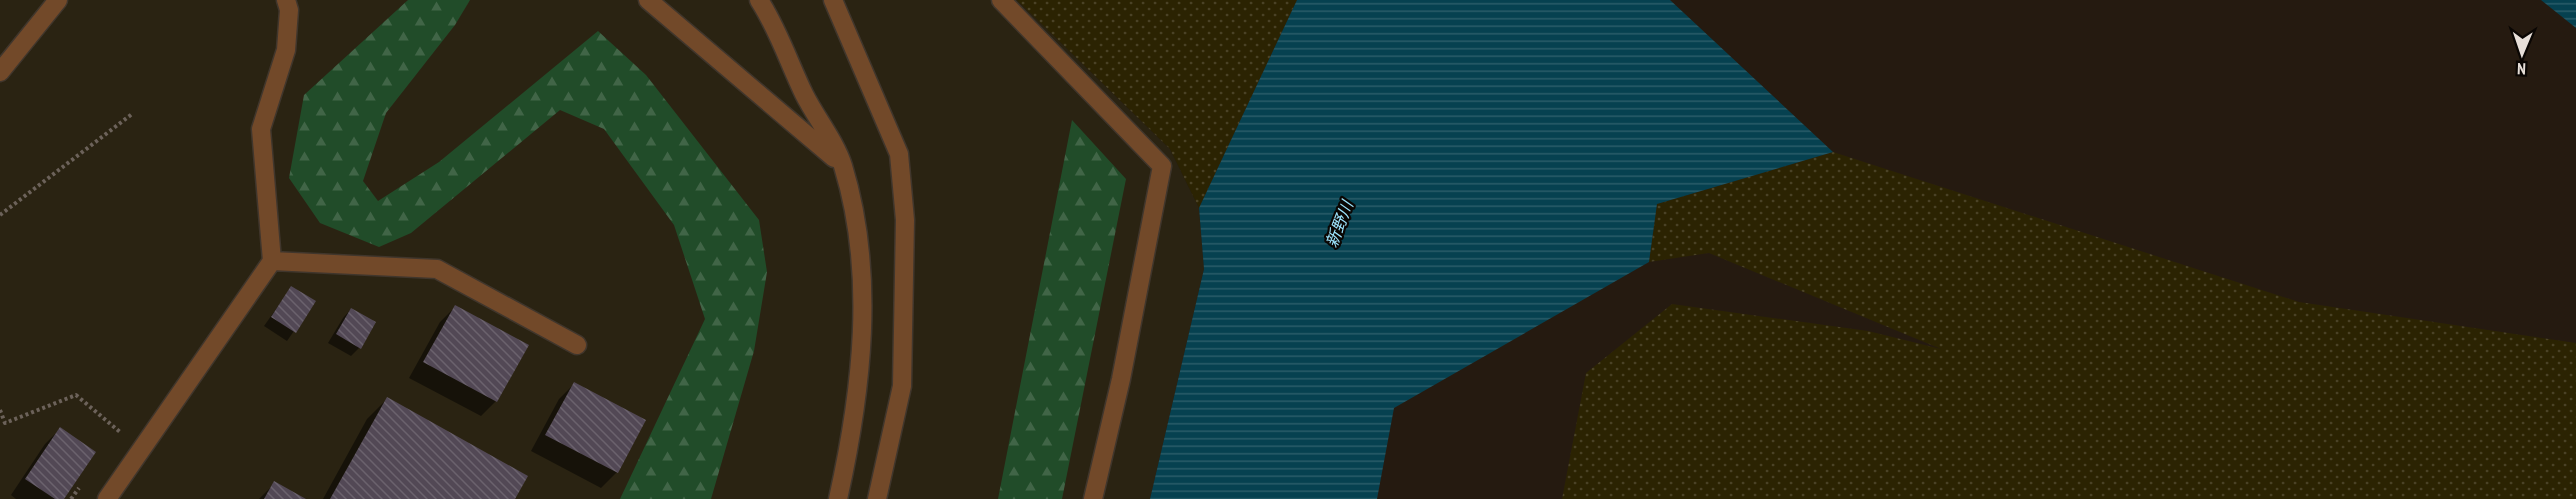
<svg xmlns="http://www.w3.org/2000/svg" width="2576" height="499" viewBox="0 0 2576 499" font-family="'PT Sans Narrow','Noto Sans JP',sans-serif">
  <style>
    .industrial { fill: #2a2312 }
    .forest { fill: url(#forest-firs) }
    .sand { fill: url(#sand-dots) }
    .water { fill: url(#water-rules) }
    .shadow { fill: #0007 }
    .building { fill: url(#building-back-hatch) }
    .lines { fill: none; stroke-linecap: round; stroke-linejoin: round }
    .minor-casing { stroke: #40362c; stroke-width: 21 }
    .path { stroke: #6c625a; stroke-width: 4; stroke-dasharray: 3 3; stroke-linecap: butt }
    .minor { stroke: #724929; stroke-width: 18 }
    .labels { text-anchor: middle; stroke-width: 4.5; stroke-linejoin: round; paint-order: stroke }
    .water-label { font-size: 16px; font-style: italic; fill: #9de5fe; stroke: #0a0603 }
  </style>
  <defs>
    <pattern id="forest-firs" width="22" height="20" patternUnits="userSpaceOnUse" patternTransform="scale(1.5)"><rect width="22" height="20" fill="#214c29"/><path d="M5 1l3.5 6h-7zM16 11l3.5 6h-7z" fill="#416547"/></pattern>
    <pattern id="sand-dots" width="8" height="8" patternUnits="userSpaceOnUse" patternTransform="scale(1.5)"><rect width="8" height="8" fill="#2b2302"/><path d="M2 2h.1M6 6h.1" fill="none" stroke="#4a4226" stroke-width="1.8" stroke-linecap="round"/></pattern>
    <pattern id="water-rules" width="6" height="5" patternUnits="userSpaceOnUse" patternTransform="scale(1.5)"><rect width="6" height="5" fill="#064150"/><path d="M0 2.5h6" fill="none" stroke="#2a5c69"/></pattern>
    <pattern id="building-back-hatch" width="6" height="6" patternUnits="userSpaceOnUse" patternTransform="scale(1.5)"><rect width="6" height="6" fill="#524855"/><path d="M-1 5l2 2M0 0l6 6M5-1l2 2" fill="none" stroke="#6b626d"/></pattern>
  </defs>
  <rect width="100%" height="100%" fill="#251a10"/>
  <!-- industrial -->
  <path class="industrial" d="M0,0H1017L1170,149L1199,208L1204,269L1150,499H0Z"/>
  <!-- forest -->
  <path class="forest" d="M408,0H470L455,25L386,113L363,181L378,201L439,162L598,31L646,75L759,220L767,272L754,351L711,499H620L705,319L674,225L604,129L560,110L411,233L379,247L320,223L289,178L304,95Z
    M1072,120L1126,179L1062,499H998Z"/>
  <!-- sand -->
  <path class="sand" d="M1017,0H1297L1199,208L1170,149Z
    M1833,152L2299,302L2576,343V499H1562L1586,373L1672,304L1868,331L1941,349L1709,253L1649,262L1657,204Z"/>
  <!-- water -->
  <path class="water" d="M1297,0H1670L1833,152L1657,204L1649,262L1394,408L1377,499H1150L1204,269L1199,208Z
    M2541,0H2576V28Z"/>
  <!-- shadow -->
  <path class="shadow" d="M291,288L314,302L287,341L264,326Z
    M455,307L496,401L481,416L409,378L440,322Z
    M351,309L359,348L351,356L328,343L343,318Z
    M574,384L617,472L601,488L531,451L559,399Z
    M387,399L513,499H323L367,419Z
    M60,429L62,499H16L11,495L45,444Z
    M275,483L303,499H259Z"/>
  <!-- building -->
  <path class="building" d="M291,286L316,301L296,333L271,317Z
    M455,305L529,345L497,402L423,362Z
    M351,308L376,322L361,349L336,334Z
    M574,382L646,420L618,473L545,435Z
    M387,397L528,476L515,499H330Z
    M60,427L96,452L64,499H55L25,479Z
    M274,481L306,499H264Z"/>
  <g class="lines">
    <defs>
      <path id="minor" d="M648,0L834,158
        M759,0C778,29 789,63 804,94C816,118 835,141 843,166C876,274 862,391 838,499
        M833,0L899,154L905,220L902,386L877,499
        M1001,0L1162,166L1121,379L1093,499
        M0,72L58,0
        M272,261L437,269L577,345
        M107,499L272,261L261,129L286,50L289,10L286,0"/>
    </defs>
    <!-- minor casing -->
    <use href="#minor" class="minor-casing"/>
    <!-- path -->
    <path class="path" d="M0,215L132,114
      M0,410L5,423L76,395L120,432
      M71,499L79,488"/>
    <!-- minor -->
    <use href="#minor" class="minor"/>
  </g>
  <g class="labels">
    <!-- water labels -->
    <g class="water-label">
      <text transform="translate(1339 224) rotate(-69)" y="6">新野川</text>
    </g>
  </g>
  <!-- north arrow -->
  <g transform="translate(2522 54) rotate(182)" stroke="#0a0603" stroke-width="4.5" paint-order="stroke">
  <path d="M0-4.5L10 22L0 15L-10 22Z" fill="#e7dfd9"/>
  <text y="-9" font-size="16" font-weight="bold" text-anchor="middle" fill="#e7dfd9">N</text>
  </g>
</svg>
